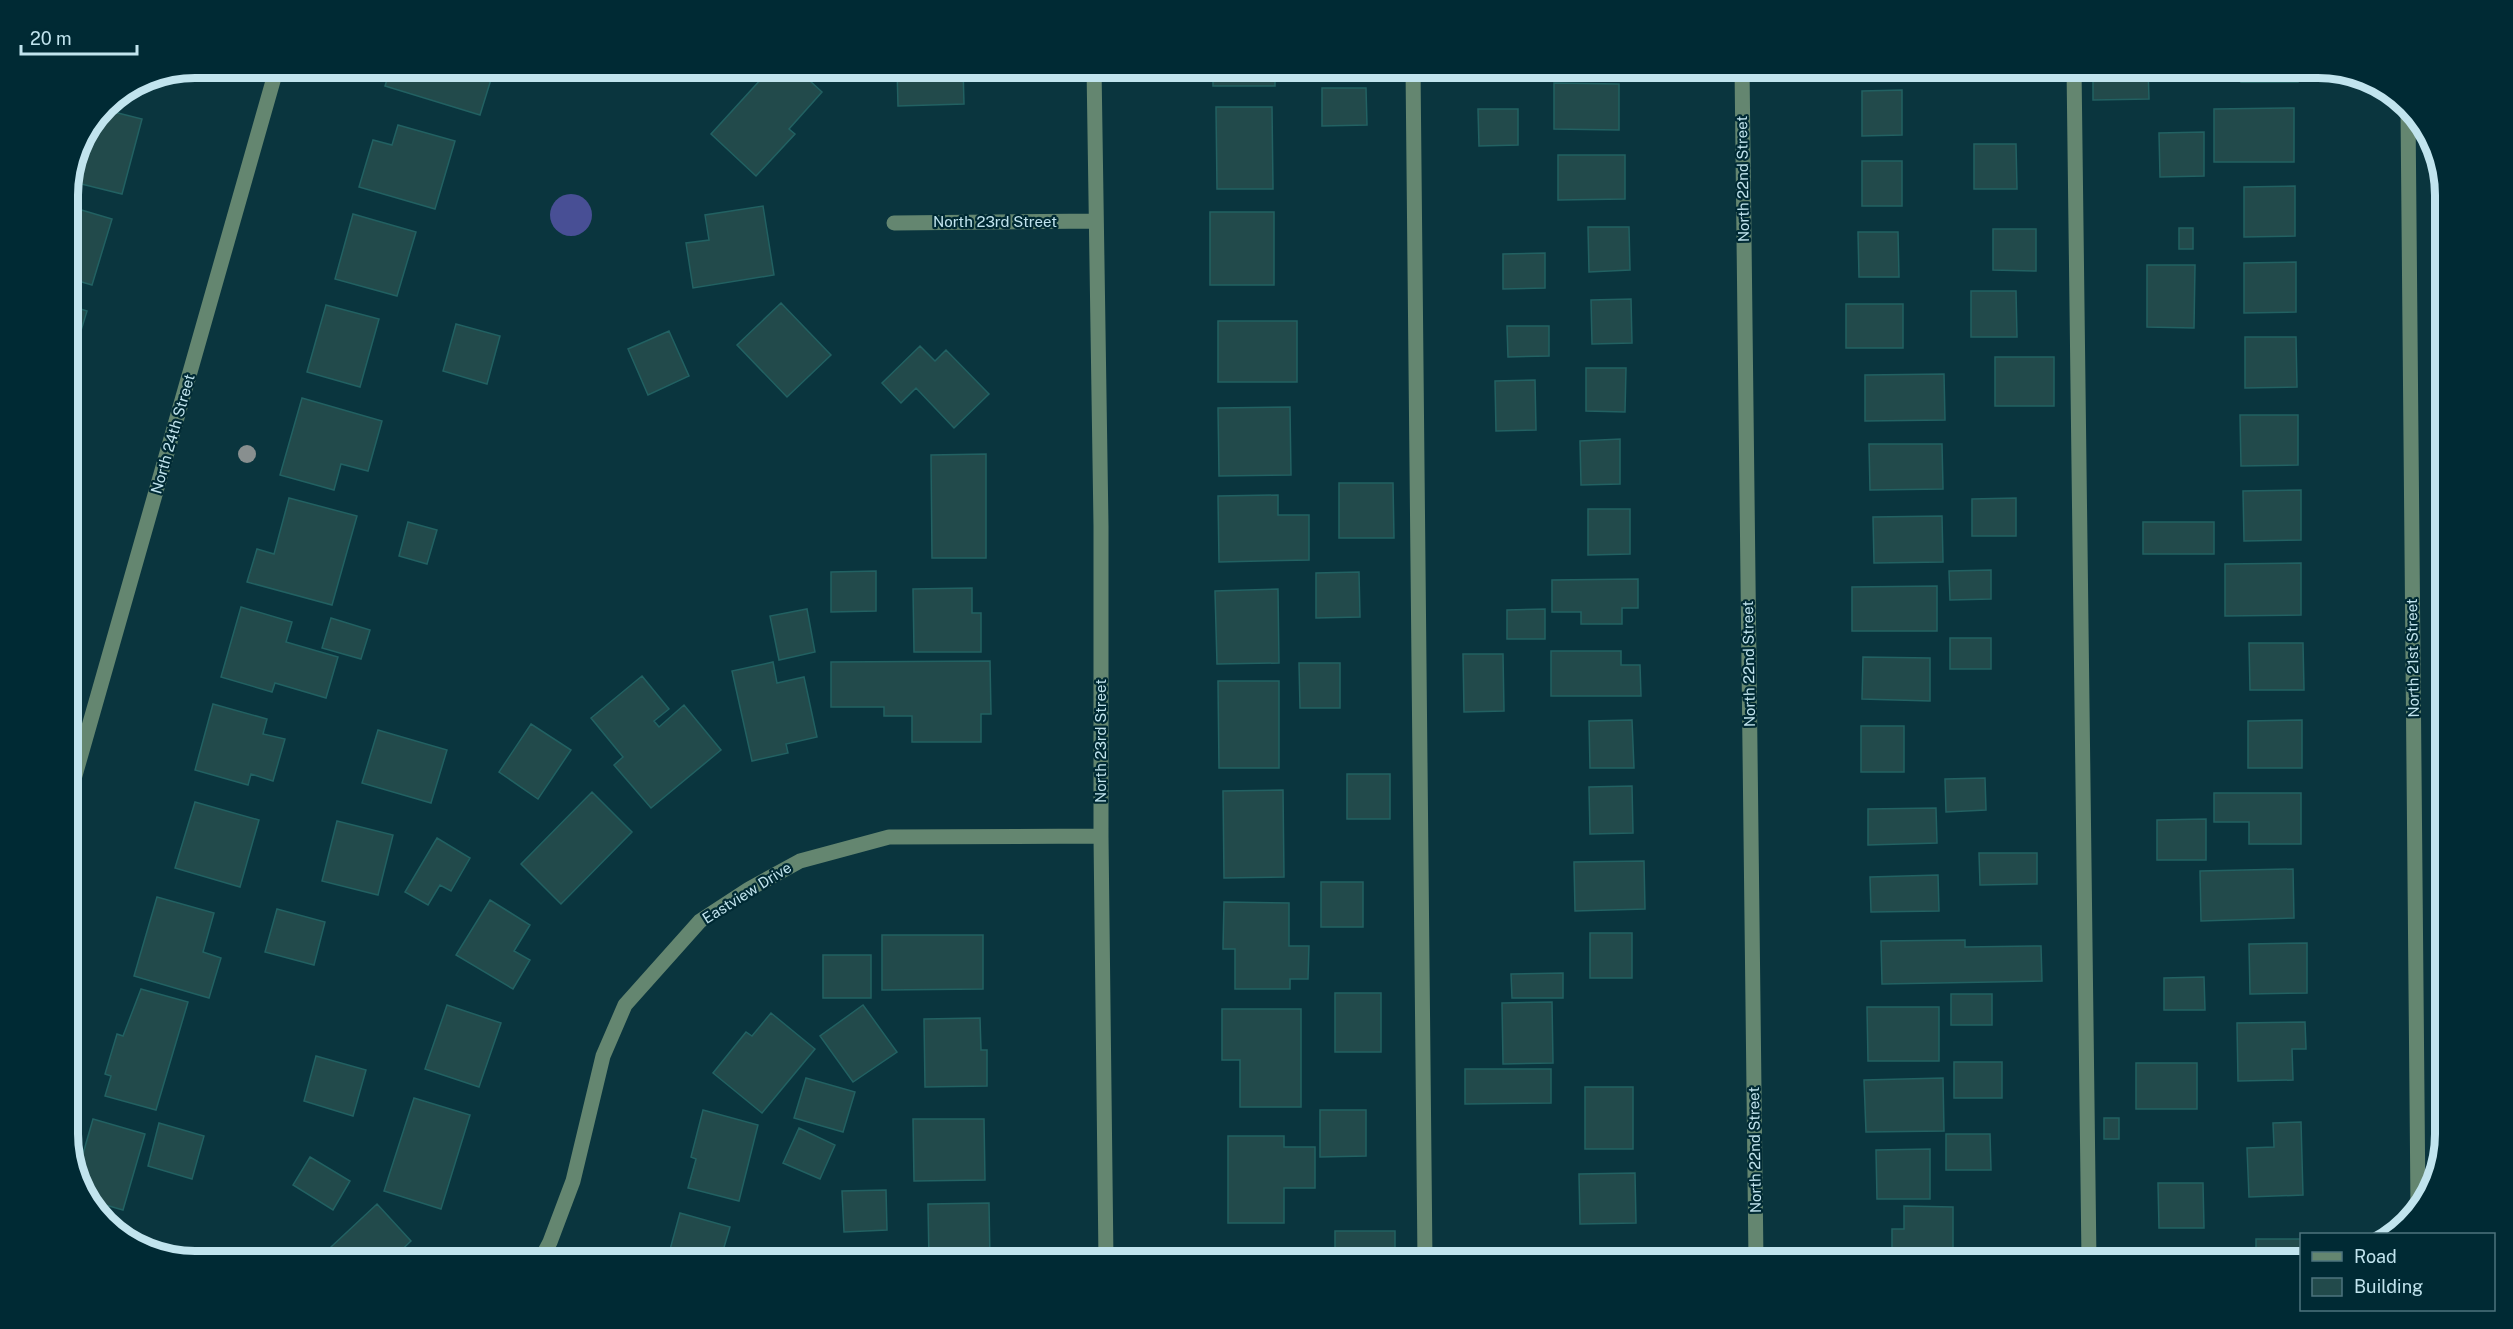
<svg xmlns="http://www.w3.org/2000/svg" width="2513" height="1329" viewBox="0 0 2513 1329" font-family="'Public Sans',sans-serif">
  <style>
    .water { fill: #484f95 }
    .building { fill: #224a4b; stroke: #226162; stroke-width: 1.5 }
    .lines { fill: none; stroke-linecap: round; stroke-linejoin: round }
    .minor { stroke: #648670; stroke-width: 15 }
    .tree { fill: #888f8f }
    .labels { text-anchor: middle; stroke-width: 4.5; stroke-linejoin: round; paint-order: stroke }
    .street-label { font-size: 15px; fill: #c1e4ee; stroke: #002a34 }
    .rim { fill: none; stroke: #c1e4ee; stroke-width: 8 }
  </style>
  <rect width="100%" height="100%" fill="#0a353e"/>
  <!-- water -->
  <path class="water" d="M550 215a21 21 0 1 1 42 0a21 21 0 1 1-42 0Z"/>
  <!-- building -->
  <path class="building" d="M391,67H474L493,73L480,115L385,86Z
    M513,67H546L543,77Z
    M772,67H795L822,92L789,129L795,134L756,176L711,134Z
    M897,67H963L964,104L898,106Z
    M1213,67H1275V86H1213Z
    M1445,67H1505V76L1445,77Z
    M2093,67H2148L2149,99L2093,100Z
    M2241,67H2298V82H2241Z
    M154,76L150,89L135,85L147,77Z
    M1554,83L1619,84V130L1554,129Z
    M1322,88H1366L1367,125L1322,126Z
    M1902,90V135L1862,136V91Z
    M1216,107H1272L1273,189H1217Z
    M2294,108V162H2214V109Z
    M102,109L142,119L122,194L69,181L77,146Z
    M1478,109H1518V145L1479,146Z
    M398,125L455,141L435,209L359,187L373,140L392,145Z
    M2204,132V176L2160,177L2159,133Z
    M1974,144H2016L2017,189H1974Z
    M1558,155H1625V199L1558,200Z
    M1862,161H1902V206H1862Z
    M2295,186V236L2244,237V187Z
    M68,206L112,219L92,285L68,278Z
    M763,206L774,275L693,288L686,243L709,240L705,215Z
    M1210,212H1274V285H1210Z
    M353,214L416,232L397,296L335,279Z
    M1588,227H1629L1630,270L1589,272Z
    M2179,228H2193V249H2179Z
    M1993,229H2036V271L1993,270Z
    M1858,232H1898L1899,277H1859Z
    M1545,253V288L1503,289V254Z
    M2296,262V312L2244,313V263Z
    M2147,265H2195L2194,328L2147,327Z
    M1971,291H2016L2017,337H1971Z
    M1631,299L1632,343L1592,344L1591,300Z
    M781,303L831,355L787,397L737,345Z
    M1846,304H1903V348H1846Z
    M68,305L87,311L68,373Z
    M326,305L379,319L360,387L307,372Z
    M1218,321H1297V382H1218Z
    M456,324L500,336L487,384L443,371Z
    M1507,326H1549V356L1508,357Z
    M669,331L689,376L648,395L628,349Z
    M2245,337H2296L2297,387L2245,388Z
    M920,346L935,361L946,350L989,394L954,428L916,388L901,403L882,383Z
    M1995,357H2054V406H1995Z
    M1586,368H1626L1625,412L1586,411Z
    M1944,374L1945,420L1865,421V375Z
    M1535,380L1536,430L1496,431L1495,381Z
    M302,398L382,421L368,471L341,464L334,490L280,475Z
    M1290,407L1291,475L1219,476L1218,408Z
    M2240,415H2298V465L2241,466Z
    M1620,439V484L1581,485L1580,441Z
    M1869,444H1942L1943,489L1870,490Z
    M986,454V558H932L931,455Z
    M1339,483H1393L1394,538H1339Z
    M2301,490V540L2244,541L2243,491Z
    M1278,495V515H1309V560L1219,562L1218,496Z
    M289,498L357,516L332,605L247,582L257,549L274,554Z
    M2016,498V536H1972V499Z
    M1588,509H1630V554L1588,555Z
    M1942,516L1943,562L1874,563L1873,517Z
    M408,522L437,530L427,564L399,556Z
    M2143,522H2214V554H2143Z
    M2301,563V615L2225,616V564Z
    M1991,570V599L1950,600L1949,571Z
    M876,571V611L831,612V572Z
    M1359,572L1360,617L1316,618V573Z
    M1638,579V608H1622V624H1581V612H1552V580Z
    M1937,586V631H1852V587Z
    M972,588V613H981V652H914L913,589Z
    M1278,589L1279,663L1217,664L1215,591Z
    M241,607L292,622L286,642L338,657L326,698L275,683L272,692L221,677Z
    M807,609L815,652L779,660L770,616Z
    M1545,609V639H1507V610Z
    M331,618L370,630L361,659L322,648Z
    M1950,638H1991V669H1950Z
    M2249,643H2303L2304,690H2250Z
    M1551,651H1621V665H1640L1641,696H1551Z
    M1463,654H1503L1504,711L1464,712Z
    M1863,657L1930,658V701L1862,699Z
    M990,661L991,714H981V742H912V716H884V707H831V662Z
    M773,662L777,683L804,677L817,737L786,744L788,753L752,761L732,671Z
    M1299,663H1340V708H1300Z
    M642,676L669,709L654,721L659,727L684,705L721,750L651,808L614,765L623,757L591,718Z
    M1218,681H1279V768H1219Z
    M213,704L267,719L263,734L285,739L273,781L251,774L248,785L195,770Z
    M1632,720L1634,768H1590L1589,721Z
    M2302,720V768H2248V721Z
    M531,724L571,750L538,799L499,772Z
    M1861,726H1904V772H1861Z
    M378,730L447,750L431,803L362,783Z
    M1347,774H1390V819H1347Z
    M1985,778L1986,810L1946,812L1945,779Z
    M1632,786L1633,833L1590,834L1589,787Z
    M1283,790L1284,877L1224,878L1223,791Z
    M592,792L632,832L561,904L521,864Z
    M2214,793H2301V844H2249V822H2214Z
    M195,802L259,820L240,887L175,868Z
    M1936,808L1937,843L1868,845V809Z
    M2206,819V860H2157V820Z
    M337,821L393,835L378,895L322,881Z
    M437,838L470,858L451,891L440,885L428,905L405,892Z
    M1979,853H2037V884L1980,885Z
    M1644,861L1645,909L1575,911L1574,862Z
    M2293,869L2294,918L2201,921L2200,871Z
    M1938,875L1939,911L1871,912L1870,877Z
    M1321,882H1363V927H1321Z
    M157,897L214,913L203,952L221,958L209,998L134,976Z
    M490,900L530,925L514,951L530,960L513,989L456,955Z
    M1224,902L1289,903V946H1309L1308,979H1290V989H1235V949H1223Z
    M277,909L325,922L314,965L265,952Z
    M1590,933H1632V978H1590Z
    M882,935H983V989L882,990Z
    M1965,940V947L2041,946L2042,981L1882,984L1881,941Z
    M2307,943V993L2250,994L2249,944Z
    M823,955H871V998H823Z
    M1563,973V998H1512L1511,974Z
    M2204,977L2205,1010H2164V978Z
    M141,989L188,1002L156,1110L105,1096L111,1076L105,1074L117,1034L123,1036Z
    M1335,993H1381V1052H1335Z
    M1951,994H1992V1025H1951Z
    M1552,1002L1553,1063L1503,1064L1502,1003Z
    M447,1005L501,1023L479,1087L425,1069Z
    M863,1005L897,1052L853,1082L820,1036Z
    M1867,1007H1939V1061H1868Z
    M1222,1009H1301V1107H1240V1060H1222Z
    M771,1013L815,1049L762,1113L713,1073L746,1032L752,1036Z
    M980,1018L981,1050H987V1086L925,1087L924,1019Z
    M2305,1022L2306,1049H2292L2293,1080L2238,1081L2237,1023Z
    M316,1056L366,1070L353,1116L304,1101Z
    M1954,1062H2002V1098H1954Z
    M2136,1063H2197V1109H2136Z
    M1465,1069H1551V1103L1465,1104Z
    M806,1078L855,1092L843,1132L794,1118Z
    M1943,1078L1944,1131L1866,1132L1864,1080Z
    M1585,1087H1633V1149H1585Z
    M414,1098L470,1115L441,1209L384,1191Z
    M703,1110L758,1125L739,1201L688,1188L696,1159L691,1157Z
    M1320,1110H1366V1156L1320,1157Z
    M2104,1118H2119V1139H2104Z
    M93,1119L145,1134L123,1210L88,1200L78,1171Z
    M913,1119H984L985,1180L914,1181Z
    M2301,1122L2303,1195L2249,1197L2247,1148L2274,1147L2273,1123Z
    M159,1123L204,1136L192,1179L148,1166Z
    M799,1128L835,1145L820,1179L783,1163Z
    M1946,1134H1990L1991,1170H1946Z
    M1228,1136H1284V1147H1315V1188H1284V1223H1228Z
    M1930,1149V1199H1877L1876,1150Z
    M310,1157L350,1181L333,1210L293,1185Z
    M1635,1173L1636,1223L1580,1224L1579,1174Z
    M2158,1183H2203L2204,1228H2159Z
    M886,1190L887,1230L844,1232L842,1191Z
    M989,1203L990,1261H929L928,1204Z
    M377,1204L411,1241L390,1261H316Z
    M1904,1206L1953,1207V1261H1892V1229H1904Z
    M680,1213L730,1227L720,1261H660L662,1255L668,1257Z
    M1335,1231H1395V1261H1335Z
    M2256,1239H2302V1261H2256Z
    M282,1248L288,1261H250Z
    M1222,1250H1285V1261H1222Z
    M1583,1250H1634V1261H1584Z"/>
  <g class="lines">
    <!-- minor -->
    <path class="minor" d="M1094,67L1101,526V836L1106,1261
      M1413,67L1425,1261
      M1742,67L1756,1261
      M2074,67L2089,1261
      M2408,110L2418,1207
      M894,223L1096,221
      M68,800L277,67
      M540,1261L550,1242L573,1181L603,1056L625,1005L700,921L749,889L800,861L889,837L1101,836"/>
  </g>
  <!-- trees -->
  <circle class="tree" cx="247" cy="454" r="9"/>
  <g class="labels">
    <!-- street labels -->
    <g class="street-label">
      <text transform="translate(1743 179) rotate(-91)" y="5">North 22nd Street</text>
      <text x="995" y="227">North 23rd Street</text>
      <text transform="translate(173 434) rotate(-74)" y="5">North 24th Street</text>
      <text transform="translate(2413 658) rotate(-91)" y="5">North 21st Street</text>
      <text transform="translate(1749 664) rotate(-91)" y="5">North 22nd Street</text>
      <text transform="translate(1101 741) rotate(-90)" y="5">North 23rd Street</text>
      <text transform="translate(747 893) rotate(-32)" y="5">Eastview Drive</text>
      <text transform="translate(1755 1150) rotate(-91)" y="5">North 22nd Street</text>
    </g>
  </g>
  <!-- crop -->
  <path d="M0 0H2513V1329H0ZM195 78H2318A117 117 0 0 1 2435 195V1134A117 117 0 0 1 2318 1251H195A117 117 0 0 1 78 1134V195A117 117 0 0 1 195 78Z" fill="#002a34" fill-rule="evenodd"/>
  <path class="rim" d="M195 78H2318A117 117 0 0 1 2435 195V1134A117 117 0 0 1 2318 1251H195A117 117 0 0 1 78 1134V195A117 117 0 0 1 195 78Z"/>
  <!-- legend -->
  <rect x="2300" y="1233" width="195" height="78" fill="#002a34" stroke="#4d747e" stroke-width="1.5"/>
  <rect x="2312" y="1252" width="30" height="9" fill="#648670" stroke="#4d747e" stroke-width="1.5"/>
  <text x="2354" y="1263" font-size="18" fill="#c1e4ee">Road</text>
  <rect x="2312" y="1278" width="30" height="18" fill="#224a4b" stroke="#4d747e" stroke-width="1.5"/>
  <text x="2354" y="1293" font-size="18" fill="#c1e4ee">Building</text>
  <!-- scale -->
  <path d="M21 45v9h116v-9" fill="none" stroke="#c1e4ee" stroke-width="3"/>
  <text x="30" y="45" font-size="18" fill="#c1e4ee" stroke="#002a34" stroke-width="4.5" paint-order="stroke">20 m</text>
</svg>
